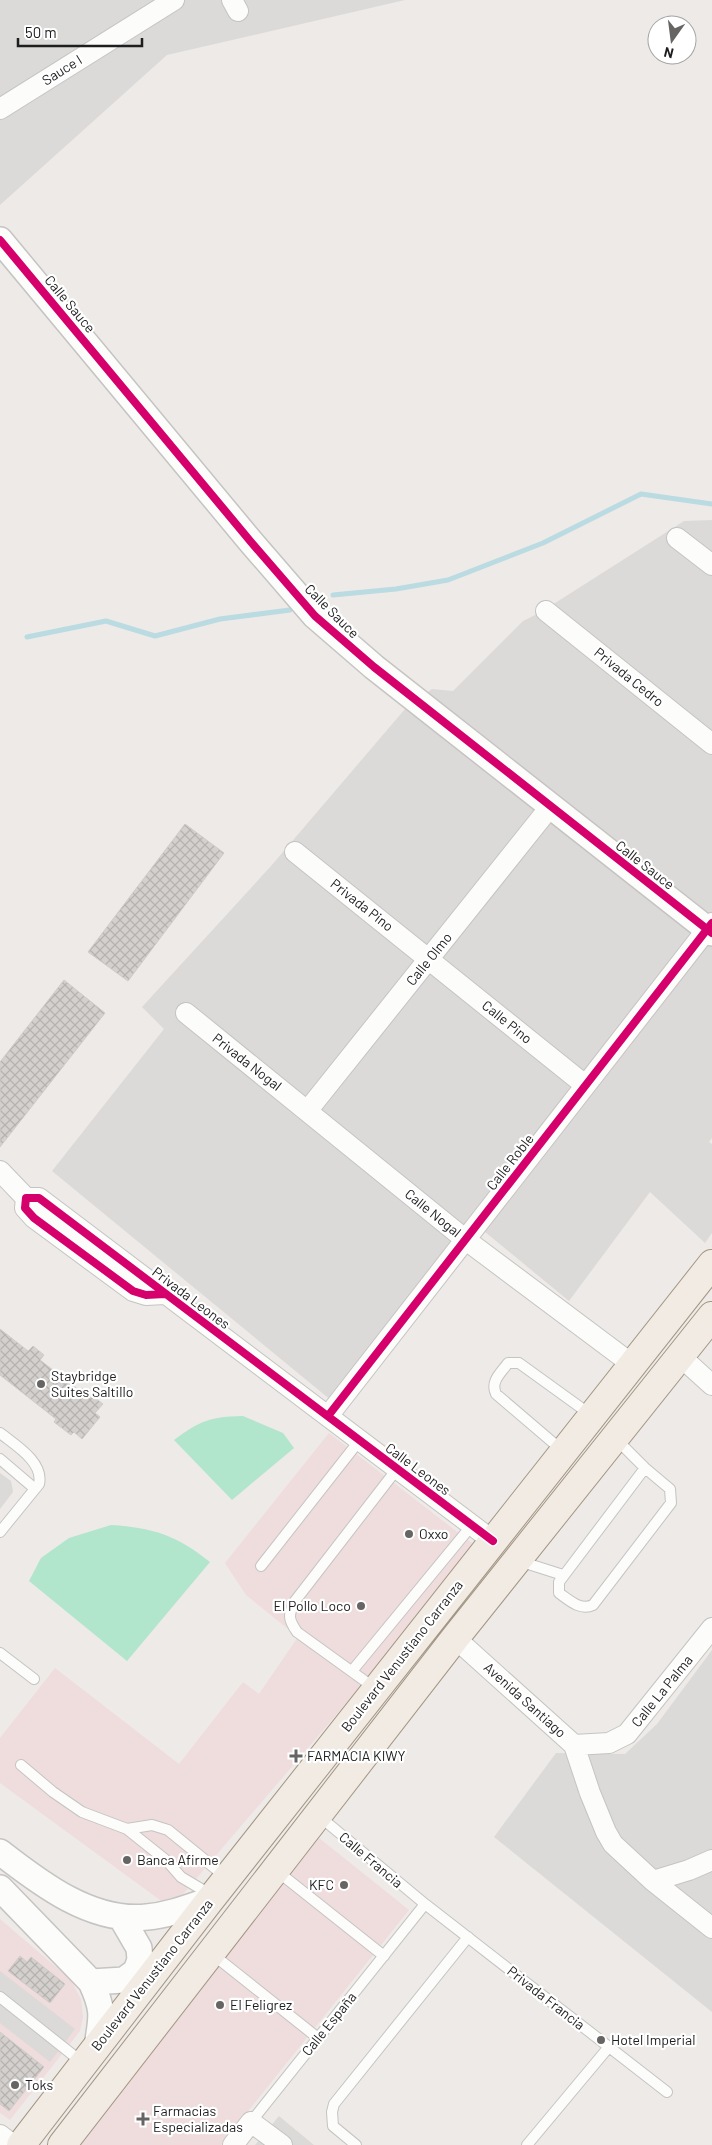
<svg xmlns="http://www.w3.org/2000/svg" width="712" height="2145" viewBox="0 0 712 2145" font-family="Barlow,sans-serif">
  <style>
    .residential { fill: #dcdad8 }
    .commercial { fill: #efdddd }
    .religious { fill: #dbdad8 }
    .pitch { fill: #b1e5cc }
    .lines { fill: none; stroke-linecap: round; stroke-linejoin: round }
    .stream { stroke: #b9dbe1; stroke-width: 5 }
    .building { fill: url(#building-cross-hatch); stroke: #d0ccc8 }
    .service-casing { stroke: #c5c4c3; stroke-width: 12 }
    .minor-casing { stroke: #c5c4c3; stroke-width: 22 }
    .tertiary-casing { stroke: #c5c4c3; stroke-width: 28 }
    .primary-casing { stroke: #a39683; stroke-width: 30 }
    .service { stroke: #fcfcfb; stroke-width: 10 }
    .minor { stroke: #fcfcfb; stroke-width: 20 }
    .tertiary { stroke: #fcfcfb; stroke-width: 25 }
    .primary { stroke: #f1ebe4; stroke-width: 28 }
    .cycleway-casing { stroke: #fff; stroke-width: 11 }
    .cycleway { stroke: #d6006c; stroke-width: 8 }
    .poi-dot { fill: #666564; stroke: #fff; stroke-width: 2 }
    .labels { text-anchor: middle; stroke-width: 4.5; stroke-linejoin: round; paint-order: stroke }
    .street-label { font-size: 14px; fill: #1e1e1e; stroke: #fff }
    .poi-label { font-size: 14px; fill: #1e1e1e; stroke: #fff; text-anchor: start }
  </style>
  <defs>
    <pattern id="building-cross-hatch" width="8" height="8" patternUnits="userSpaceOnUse" patternTransform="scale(1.25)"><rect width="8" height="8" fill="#d3d0ce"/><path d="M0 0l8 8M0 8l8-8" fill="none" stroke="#b5b2b0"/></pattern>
  </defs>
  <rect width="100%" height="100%" fill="#edeae7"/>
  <!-- residential -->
  <path class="residential" d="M0,0H405L167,55L0,205Z
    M712,520V1138L709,1142L712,1144V1233L705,1243L650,1192L569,1301L468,1218L450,1246L332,1401L52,1171L164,1029L142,1007L271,866L405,709L432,689L453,691L523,621L541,612L684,521Z
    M712,1650V2012L494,1837L556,1753L625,1754L657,1724Z
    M279,2116L314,2145H255Z"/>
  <!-- commercial -->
  <path class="commercial" d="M329,1433L473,1544L360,1687L171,1908L0,1783V1738L55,1668L179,1764L243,1682L259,1694L298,1637L246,1595L225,1563Z
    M319,1838L409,1910L221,2145H74Z
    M0,1919L70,1979L81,1999L83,2017L80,2031L10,2120L0,2113Z"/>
  <!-- religious -->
  <path class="religious" d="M0,1473L11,1481L13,1492L0,1509Z
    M0,1971L75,2029L50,2062L0,2023Z"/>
  <!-- pitch -->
  <path class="pitch" d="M243,1416L283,1433L294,1448L232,1500L174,1440C201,1420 210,1417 243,1416Z
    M111,1525C154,1528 176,1535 210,1562L127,1661L29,1581L41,1558L69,1538Z"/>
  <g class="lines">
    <!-- stream -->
    <path class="stream" d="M333,595L396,589L448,580L543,543L641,494L712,504
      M27,637L106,621L155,636L220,619L290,610"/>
  </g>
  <!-- building -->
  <path class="building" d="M185,824L224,853L128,981L88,952Z
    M64,980L105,1013L0,1147V1062Z
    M0,1329L28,1351L33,1346L44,1355L40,1360L80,1391L82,1388L103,1404L95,1413L100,1417L82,1439L74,1432L71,1435L54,1422L56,1419L0,1375Z
    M20,1956L27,1962L31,1957L65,1984L50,2003L8,1971Z
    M0,2032L44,2067L9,2111L0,2104Z"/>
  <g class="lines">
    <defs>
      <path id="service" d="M0,1433C15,1445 44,1462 39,1484L0,1532
        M615,1438L645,1468L670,1489L671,1503L593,1605C580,1611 569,1600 559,1593V1582L645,1468
        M564,1452L496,1394C490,1381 501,1373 508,1363H519L591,1415
        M0,1459L34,1488
        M519,1561L563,1575
        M261,1566L359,1441
        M0,1653L34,1679
        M352,1671L472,1525
        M376,1689L297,1632C288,1619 288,1615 295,1601L397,1469
        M21,1765L53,1792L82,1812L127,1829L167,1861L181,1877L213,1896
        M319,1816L425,1904L667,2092
        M127,1829L152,1825L168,1830L227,1878
        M277,1871L384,1956
        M211,1953L318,2038
        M0,1997L83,2063
        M251,2122L425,1904
        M356,2145L333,2126L332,2112L334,2104L468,1937
        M527,2145L608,2048"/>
      <path id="minor" d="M232,0L238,11
        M0,109L174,0
        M677,538L712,565
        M546,611L712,744
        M295,852L585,1085
        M186,1013L466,1240L633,1365
        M308,1110L550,807
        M0,1171L26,1198
        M165,1294L146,1295L133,1291L34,1218L25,1208L26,1198H39L493,1541
        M680,1356L712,1385
        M328,1416L712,923
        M455,1638L574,1745L590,1793L606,1832L613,1844L653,1881L712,1928
        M574,1745L609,1743L627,1734L712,1628
        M653,1881L689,1870L712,1860
        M0,2135L13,2145
        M233,2145L251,2122L282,2145"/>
      <path id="tertiary" d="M0,240L251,542L315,616L374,667L712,933
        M0,1852C41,1884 92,1923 147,1917C169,1915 189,1907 210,1900
        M0,1888L91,1982C104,2010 102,2016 97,2046
        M91,1982L124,1980L136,1971L140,1960L139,1948L121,1917"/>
      <path id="primary" d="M21,2145L210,1900L712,1264
        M62,2145L455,1638L712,1316"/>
    </defs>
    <!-- service casing -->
    <use href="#service" class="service-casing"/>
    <!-- minor casing -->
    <use href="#minor" class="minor-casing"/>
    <!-- tertiary casing -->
    <use href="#tertiary" class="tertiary-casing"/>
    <!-- primary casing -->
    <use href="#primary" class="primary-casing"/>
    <!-- service -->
    <use href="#service" class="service"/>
    <!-- minor -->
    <use href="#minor" class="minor"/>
    <!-- tertiary -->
    <use href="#tertiary" class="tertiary"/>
    <!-- primary -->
    <use href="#primary" class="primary"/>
    <defs>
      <path id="cycleway" d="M0,240L251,542L315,616L374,667L712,933
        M165,1294L146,1295L133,1291L34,1218L25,1208L26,1198H39L493,1541
        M328,1416L712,923"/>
    </defs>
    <!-- cycleway casing -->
    <use href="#cycleway" class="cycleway-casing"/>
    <!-- cycleway -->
    <use href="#cycleway" class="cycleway"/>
  </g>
  <!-- markers -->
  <g class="poi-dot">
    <circle cx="41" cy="1384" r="5"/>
    <circle cx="409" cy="1534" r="5"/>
    <circle cx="361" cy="1606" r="5"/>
    <path d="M293.5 1748.5h5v5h5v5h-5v5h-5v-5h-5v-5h5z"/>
    <circle cx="127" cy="1860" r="5"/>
    <circle cx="344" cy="1885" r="5"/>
    <circle cx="220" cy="2005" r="5"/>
    <circle cx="601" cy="2040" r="5"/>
    <circle cx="15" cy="2085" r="5"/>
    <path d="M140.5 2111.5h5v5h5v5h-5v5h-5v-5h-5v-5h5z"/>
  </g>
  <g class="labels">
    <!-- street labels -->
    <g class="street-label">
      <text transform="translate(62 70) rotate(-32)" y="5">Sauce I</text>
      <text transform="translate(70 304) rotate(50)" y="5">Calle Sauce</text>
      <text transform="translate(332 611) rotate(45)" y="5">Calle Sauce</text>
      <text transform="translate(629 677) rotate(39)" y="5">Privada Cedro</text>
      <text transform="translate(645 865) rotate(38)" y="5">Calle Sauce</text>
      <text transform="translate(362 905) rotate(38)" y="5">Privada Pino</text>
      <text transform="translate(429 959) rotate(-51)" y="5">Calle Olmo</text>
      <text transform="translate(507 1022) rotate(39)" y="5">Calle Pino</text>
      <text transform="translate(247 1062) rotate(38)" y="5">Privada Nogal</text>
      <text transform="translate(510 1162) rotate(-52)" y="5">Calle Roble</text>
      <text transform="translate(433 1213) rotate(39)" y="5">Calle Nogal</text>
      <text transform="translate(191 1298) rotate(37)" y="5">Privada Leones</text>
      <text transform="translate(418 1469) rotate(37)" y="5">Calle Leones</text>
      <text transform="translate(402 1656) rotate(-52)" y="5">Boulevard Venustiano Carranza</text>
      <text transform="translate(662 1691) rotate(-51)" y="5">Calle La Palma</text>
      <text transform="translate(525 1700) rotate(42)" y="5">Avenida Santiago</text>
      <text transform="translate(371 1860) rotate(40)" y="5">Calle Francia</text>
      <text transform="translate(152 1975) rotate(-52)" y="5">Boulevard Venustiano Carranza</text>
      <text transform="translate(546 1998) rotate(38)" y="5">Privada Francia</text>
      <text transform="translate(329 2024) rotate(-51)" y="5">Calle España</text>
    </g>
    <!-- poi labels -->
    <g class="poi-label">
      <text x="51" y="1381">Staybridge<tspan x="51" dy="16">Suites Saltillo</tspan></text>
      <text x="419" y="1539">Oxxo</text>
      <text x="351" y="1611" text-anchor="end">El Pollo Loco</text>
      <text x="307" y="1761">FARMACIA KIWY</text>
      <text x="137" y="1865">Banca Afirme</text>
      <text x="334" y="1890" text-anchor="end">KFC</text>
      <text x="230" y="2010">El Feligrez</text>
      <text x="611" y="2045">Hotel Imperial</text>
      <text x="25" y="2090">Toks</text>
      <text x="153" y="2116">Farmacias<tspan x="153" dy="16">Especializadas</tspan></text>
    </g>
  </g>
  <!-- north arrow -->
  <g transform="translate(672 40) rotate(194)"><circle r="24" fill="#ffffff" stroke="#a5a5a5"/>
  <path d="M0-4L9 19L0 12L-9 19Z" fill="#666564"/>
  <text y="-8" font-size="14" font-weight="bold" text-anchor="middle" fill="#1e1e1e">N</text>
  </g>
  <!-- scale -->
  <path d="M18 38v8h124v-8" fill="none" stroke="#1e1e1e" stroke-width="2.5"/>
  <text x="25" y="38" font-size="15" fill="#1e1e1e" stroke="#ffffff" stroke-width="4" paint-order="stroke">50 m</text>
</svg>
